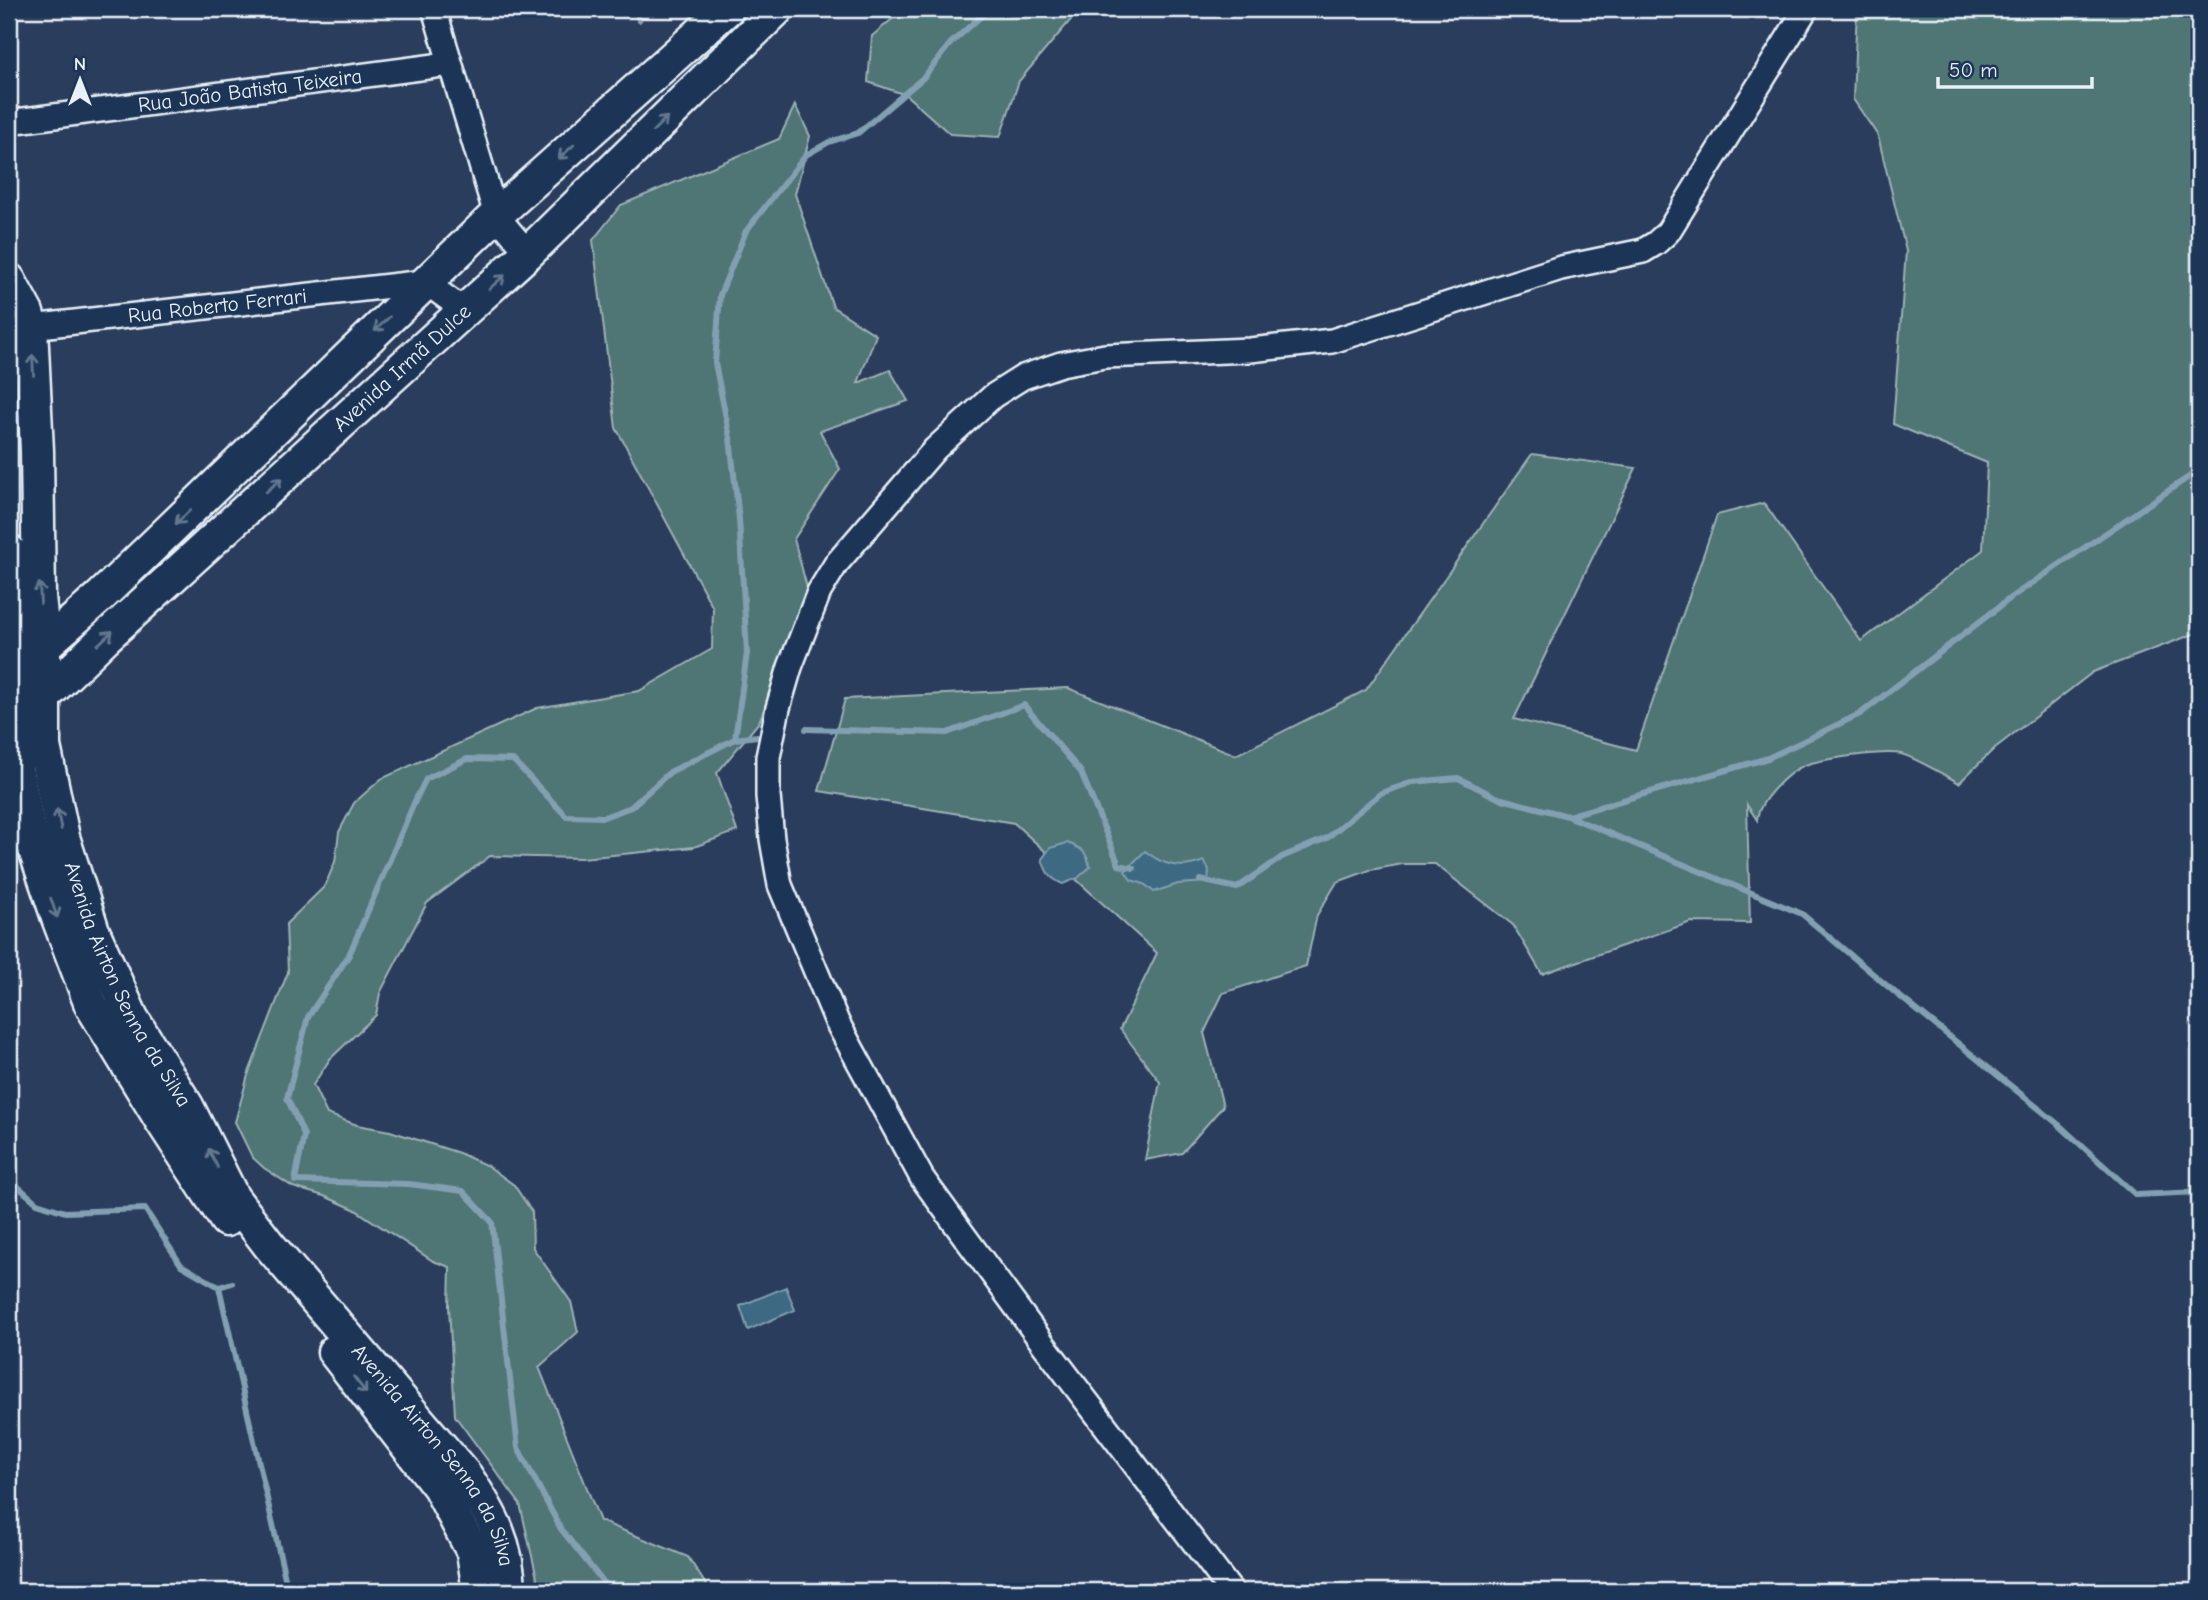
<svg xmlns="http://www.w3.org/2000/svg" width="2208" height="1600" viewBox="0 0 2208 1600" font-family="'Comic Neue',sans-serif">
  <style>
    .green { fill: #507475; stroke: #9cb2b6; stroke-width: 2 }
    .water { fill: #3e6a82; stroke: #82a0b1; stroke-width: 2 }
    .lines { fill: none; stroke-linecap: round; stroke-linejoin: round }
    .stream { stroke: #82a0b1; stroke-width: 6 }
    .street-casing { stroke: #e8f1f8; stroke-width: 28 }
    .secondary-casing { stroke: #e8f1f8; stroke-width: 37 }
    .street { stroke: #1d3557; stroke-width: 23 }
    .secondary { stroke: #1d3557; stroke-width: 32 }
    .oneway { stroke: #64778f }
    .labels { text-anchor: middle; stroke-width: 5; stroke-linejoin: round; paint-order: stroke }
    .street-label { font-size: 21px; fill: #e8f1f8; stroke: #1d3557 }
  </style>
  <rect width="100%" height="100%" fill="#2b3d5c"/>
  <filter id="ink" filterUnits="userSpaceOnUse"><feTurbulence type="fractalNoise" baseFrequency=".0143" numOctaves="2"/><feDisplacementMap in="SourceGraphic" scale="14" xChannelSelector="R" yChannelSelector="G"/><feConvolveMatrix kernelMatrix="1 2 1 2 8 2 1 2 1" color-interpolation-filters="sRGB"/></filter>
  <g filter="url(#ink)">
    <!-- green -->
    <path class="green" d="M904,9H1080L1019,81L1000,137L950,134L906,95L868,82L872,36Z
      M1857,9H2052L2060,19L2107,9H2199V632L2093,672L1995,748L1959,783C1946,776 1914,757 1901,754C1884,750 1822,759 1805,765C1788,772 1758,801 1757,820L1747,805L1750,923L1691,922L1542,974L1513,925L1435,864H1403L1370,870L1337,882L1317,915L1306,966L1223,993L1204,1033L1223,1106L1182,1153L1145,1160L1160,1082L1120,1029L1157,953L1014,823L819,791L845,699L1068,688L1236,755L1366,690L1532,454L1636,468L1514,719L1636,750L1717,515L1764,503L1861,641L1983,550L1987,463L1893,424L1906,251L1878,136L1853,99Z
      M795,105L810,136L795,194L833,307L876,335L858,383L890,370L908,401L820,431L840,469L794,539L809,595L759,722L717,773L737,831L694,847L582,858L490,856L427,903L380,993L376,1015L330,1059L313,1085L327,1114L357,1125L390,1131L459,1153L488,1166L514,1185L532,1212L533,1248L571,1302L578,1332L539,1367L600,1521L688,1557L710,1591H540L520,1504L455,1416L449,1306L450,1267L433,1261L354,1209L324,1196L293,1187L264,1168L252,1157L235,1122L248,1075L288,972L286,924L325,886L335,862L339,832L354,803L381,779L537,708L639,691L712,649L713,608L616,428L593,240L621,205L779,139Z
      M9,1097L17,1138L9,1156Z"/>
    <!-- water -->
    <path class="water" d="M1067,843C1082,848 1087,852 1090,867L1078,878L1063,884C1049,878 1046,872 1042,859L1050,848Z
      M1145,851C1164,866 1181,870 1204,861L1209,870L1208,882L1178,884L1154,892L1144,884L1131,880L1125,871Z
      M786,1287L795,1310L748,1330L740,1306Z"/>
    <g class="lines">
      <!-- stream -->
      <path class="stream" d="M636,9L639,20
        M806,729L947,733L1024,705L1081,772L1119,865L1134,868
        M735,739L747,653L739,519L730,438L715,363L720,295L746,231L806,155L829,142L858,133L924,77L950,44L989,9
        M1568,816L1802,914L1898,995L2058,1124L2136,1195L2199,1192
        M1200,880L1237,888L1282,857L1327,838L1381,793L1413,782L1458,778L1498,798L1568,816L1768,758L1860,714L2013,596L2199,470
        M9,1157L11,1160L9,1163
        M9,1179L37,1203L65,1212L145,1209L181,1265L219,1287L232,1283
        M219,1287L288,1591
        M610,1591L561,1529L518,1448L492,1222L463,1191L409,1184L295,1181L304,1135L287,1098L308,1017L349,955L415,801L426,779L467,759L513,760L566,816L604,817L631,807L670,772L735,739L757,736"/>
      <defs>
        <g id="street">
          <path d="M434,9L496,215L528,253"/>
          <path id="s1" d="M9,122L450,64"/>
          <path id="s2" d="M9,331L31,327L425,282L465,311"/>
          <path d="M1231,1591L1044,1345L922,1178L837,1022L780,885L772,839L768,796V757L778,708L790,667L819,592L836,564L935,449L993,396L1023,377L1061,364L1105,356L1250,350L1332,341L1561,268L1643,251L1656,243L1668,232L1806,9"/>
        </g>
        <g id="secondary">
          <path id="s3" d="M9,280L27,313L31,327L37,451L39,596L44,646V746L63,837L93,931L132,1018L187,1106L233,1198L269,1245L466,1476C492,1515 508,1543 509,1591"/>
          <path d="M9,551L16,712V768L31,838L58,918L91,1005L161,1120L226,1220"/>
          <path d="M32,652L44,646L99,598L496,215L727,9"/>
          <path id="s4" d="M33,703L43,698L105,638L528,253L777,9"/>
          <path d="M334,1352L439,1487L473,1552L479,1591"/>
        </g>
      </defs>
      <!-- street casing -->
      <use href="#street" class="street-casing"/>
      <!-- secondary casing -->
      <use href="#secondary" class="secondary-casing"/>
      <!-- street -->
      <use href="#street" class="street"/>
      <!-- secondary -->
      <use href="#secondary" class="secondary"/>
    </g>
    <!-- one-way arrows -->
    <defs><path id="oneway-shaft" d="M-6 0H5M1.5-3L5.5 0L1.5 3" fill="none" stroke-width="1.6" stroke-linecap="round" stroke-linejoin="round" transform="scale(1.75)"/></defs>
    <g class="oneway">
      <use href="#oneway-shaft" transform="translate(660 124) rotate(-45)"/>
      <use href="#oneway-shaft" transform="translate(566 152) rotate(138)"/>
      <use href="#oneway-shaft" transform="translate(497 282) rotate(-42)"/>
      <use href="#oneway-shaft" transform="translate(382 324) rotate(136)"/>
      <use href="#oneway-shaft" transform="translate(33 365) rotate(-93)"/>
      <use href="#oneway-shaft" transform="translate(274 485) rotate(-42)"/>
      <use href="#oneway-shaft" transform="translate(183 517) rotate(136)"/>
      <use href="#oneway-shaft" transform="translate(40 593) rotate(-93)"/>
      <use href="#oneway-shaft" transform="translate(105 638) rotate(-43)"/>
      <use href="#oneway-shaft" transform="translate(59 819) rotate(-102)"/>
      <use href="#oneway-shaft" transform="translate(54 908) rotate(71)"/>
      <use href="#oneway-shaft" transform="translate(213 1158) rotate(-116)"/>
      <use href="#oneway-shaft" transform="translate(360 1385) rotate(52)"/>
    </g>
  </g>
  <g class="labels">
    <!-- street labels -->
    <g class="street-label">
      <text dy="7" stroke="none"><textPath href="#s1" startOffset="243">Rua João Batista Teixeira</textPath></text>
      <text dy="7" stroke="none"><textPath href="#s2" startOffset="210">Rua Roberto Ferrari</textPath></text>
      <text dy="7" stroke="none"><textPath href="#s4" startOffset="499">Avenida Irmã Dulce</textPath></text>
      <text dy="7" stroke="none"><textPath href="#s3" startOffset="726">Avenida Airton Senna da Silva</textPath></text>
      <text dy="7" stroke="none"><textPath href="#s3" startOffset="1293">Avenida Airton Senna da Silva</textPath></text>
    </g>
  </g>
  <!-- margin -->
  <rect width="2208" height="1600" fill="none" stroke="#1d3557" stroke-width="35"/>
  <rect x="18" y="18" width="2173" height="1565" fill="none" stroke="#e8f1f8" stroke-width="2.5" filter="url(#ink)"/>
  <!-- north arrow -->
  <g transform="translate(80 80)" stroke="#1d3557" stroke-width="5" paint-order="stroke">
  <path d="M0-5L12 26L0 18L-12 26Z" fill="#e8f1f8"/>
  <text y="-10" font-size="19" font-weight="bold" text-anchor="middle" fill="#e8f1f8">N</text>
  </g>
  <!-- scale -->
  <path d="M1938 77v10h154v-10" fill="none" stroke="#e8f1f8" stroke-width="3.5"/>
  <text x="1949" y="77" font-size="21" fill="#e8f1f8" stroke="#1d3557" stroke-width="5" paint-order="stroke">50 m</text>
</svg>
